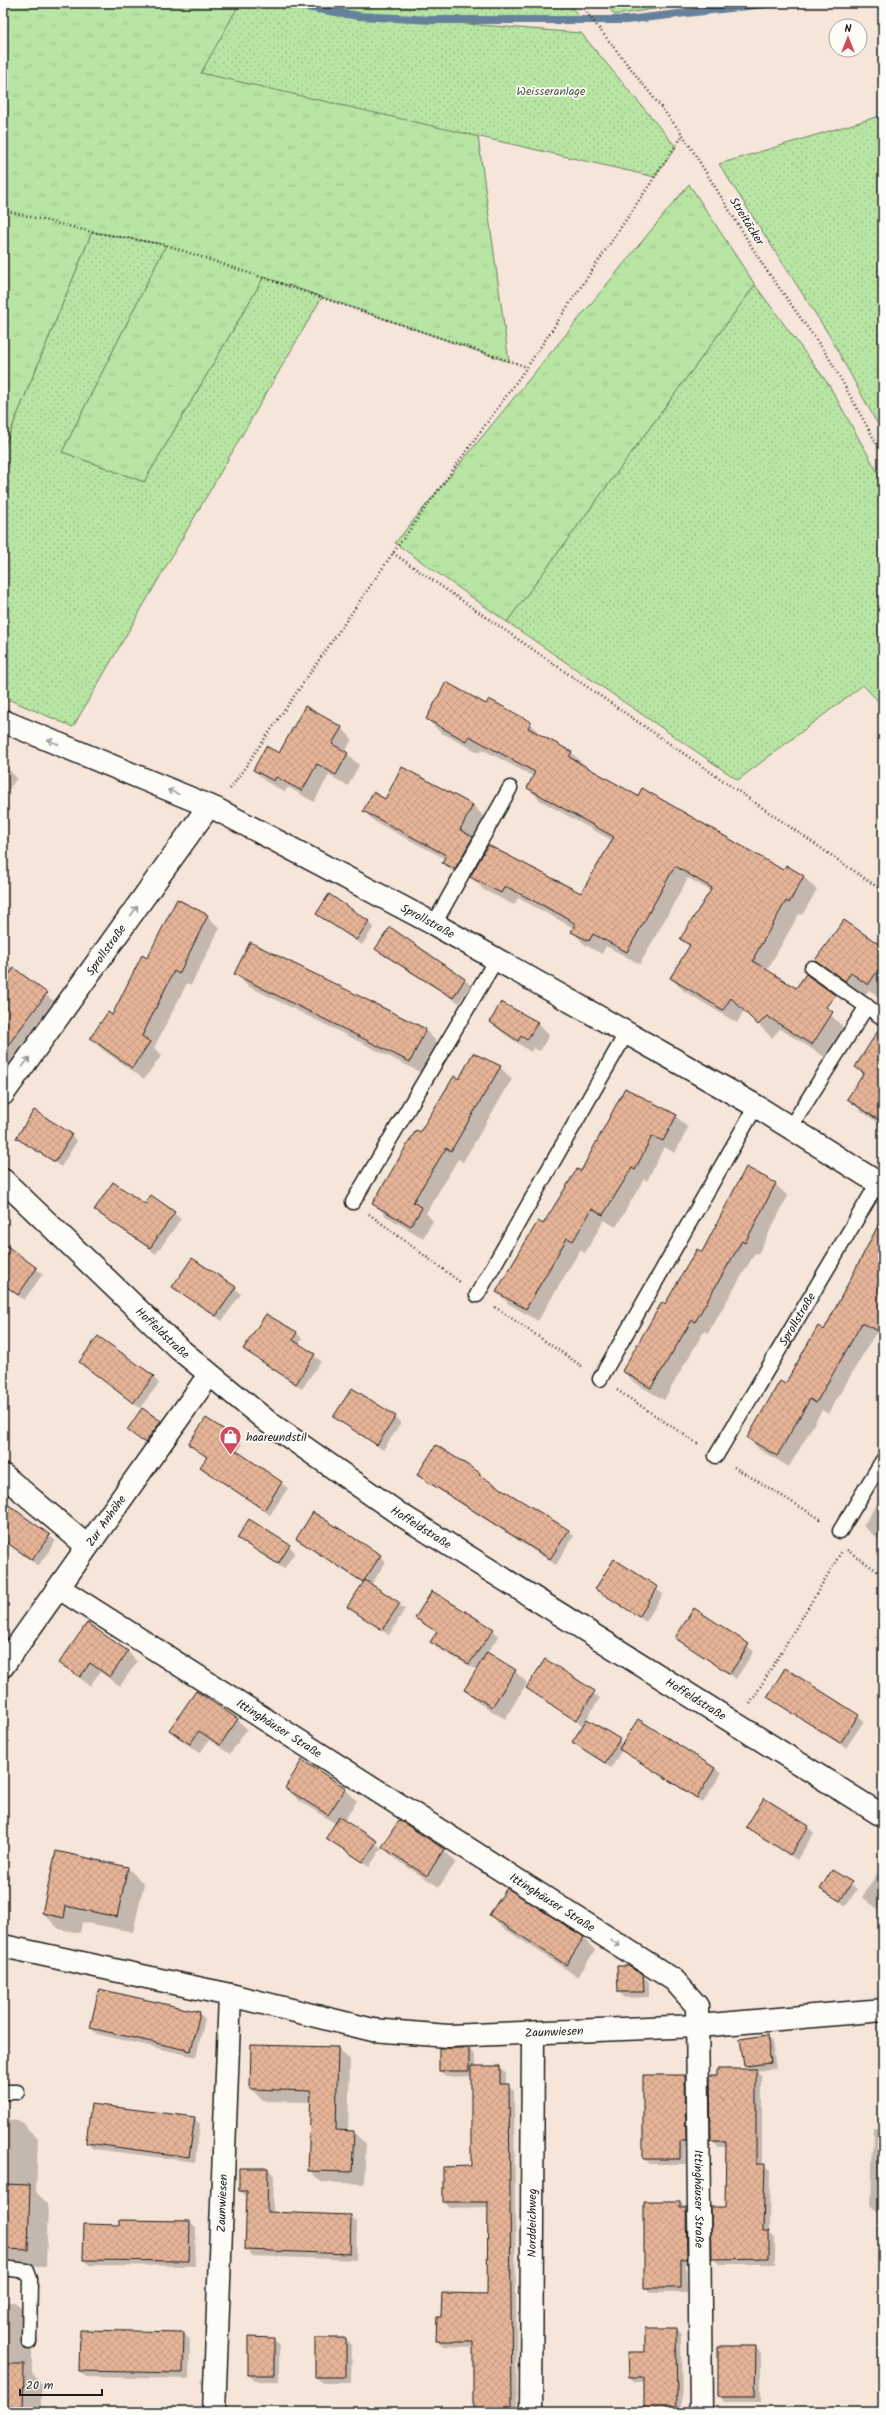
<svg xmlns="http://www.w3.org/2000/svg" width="886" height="2415" viewBox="0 0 886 2415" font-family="Kalam,sans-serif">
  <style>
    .grass { fill: url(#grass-tufts); stroke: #6a8060 }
    .garden { fill: url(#garden-dots); stroke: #6a8060 }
    .shadow { fill: #0003 }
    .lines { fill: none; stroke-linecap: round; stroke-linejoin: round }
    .stream { stroke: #66819c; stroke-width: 8 }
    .building { fill: url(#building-cross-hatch); stroke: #1c1c1c }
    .lane-casing { stroke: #1c1c1c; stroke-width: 17 }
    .street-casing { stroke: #1c1c1c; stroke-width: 25 }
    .secondary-casing { stroke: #1c1c1c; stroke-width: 25 }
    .path { stroke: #1c1c1c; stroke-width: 2.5; stroke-dasharray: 1 3; stroke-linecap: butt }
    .lane { stroke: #fdfcf7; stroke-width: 14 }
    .street { stroke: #fdfcf7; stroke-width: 22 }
    .secondary { stroke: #fdfcf7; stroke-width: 22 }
    .oneway { stroke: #989794 }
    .labels { text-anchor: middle; stroke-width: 3.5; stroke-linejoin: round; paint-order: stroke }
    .park-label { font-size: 12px; fill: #4b5844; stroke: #fdfcf7 }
    .street-label { font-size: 12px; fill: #1c1c1c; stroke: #fdfcf7 }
    .poi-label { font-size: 12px; fill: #1c1c1c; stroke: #fdfcf7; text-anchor: start }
  </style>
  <defs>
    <pattern id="grass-tufts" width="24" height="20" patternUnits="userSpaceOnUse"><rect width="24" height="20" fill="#b8e5a3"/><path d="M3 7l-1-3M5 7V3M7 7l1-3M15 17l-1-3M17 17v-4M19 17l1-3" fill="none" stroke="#9ec48c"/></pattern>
    <pattern id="garden-dots" width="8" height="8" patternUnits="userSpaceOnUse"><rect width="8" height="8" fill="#b8e5a3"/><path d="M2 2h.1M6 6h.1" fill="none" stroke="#9ec48c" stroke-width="1.8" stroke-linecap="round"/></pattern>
    <pattern id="building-cross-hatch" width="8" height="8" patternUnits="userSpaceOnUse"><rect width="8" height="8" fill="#e6b498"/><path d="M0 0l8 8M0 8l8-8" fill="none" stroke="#c59a82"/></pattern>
  </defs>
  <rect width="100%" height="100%" fill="#f6e6da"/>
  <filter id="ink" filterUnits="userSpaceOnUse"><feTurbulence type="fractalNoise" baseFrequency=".025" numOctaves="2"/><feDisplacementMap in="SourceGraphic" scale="8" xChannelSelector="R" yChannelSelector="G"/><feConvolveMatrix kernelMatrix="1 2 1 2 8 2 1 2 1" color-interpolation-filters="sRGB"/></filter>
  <g filter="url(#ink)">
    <!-- grass -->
    <path class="grass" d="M3,3H288L363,16L462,20L509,362L264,277L144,482L62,452L166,245L92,232L3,450Z
      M605,3H693L615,15Z
      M689,184L755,285L507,622L395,543Z"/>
    <!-- garden -->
    <path class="garden" d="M240,3C278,3 314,10 352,15L288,3H568L582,20L379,17L581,33L676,147L655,177L201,73Z
      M883,115V434L829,335L719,164Z
      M92,232L166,245L62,452L144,482L264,277L322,297L73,727L3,697V450Z
      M755,285L829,385L883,482V696L878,701L863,685L738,780L507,622Z"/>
    <!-- shadow -->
    <path class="shadow" d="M487,706L530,723L543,737L572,753L585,766L638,797L784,872L786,867L804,877L817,890L802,915L799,914L766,972L831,1015L844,1028L825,1057L780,1029L772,1038L744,1010L737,1023L684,991L671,978L690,947L681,939L711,891L688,878L640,964L606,946L602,954L585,945L572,931L574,928L518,898L514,905L484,890L471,877L582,895L613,841L541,801L528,788L534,777L482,749L480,753L440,732L427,719Z
      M341,727L352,739L345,752L359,765L348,786L329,775L314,802L288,787L285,792L265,781L254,770L279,755Z
      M3,764L17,778L3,797Z
      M402,768L473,805L484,817L473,838L483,849L455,874L444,863L446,859L375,822L364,811L385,800Z
      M317,914L368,921L374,927L362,945Z
      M207,916L220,928L191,985L187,983L154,1048L162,1055L144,1079L103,1050L91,1038L112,1016L148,959Z
      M390,928L427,952L471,985L459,1003L383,955L377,949Z
      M883,948V1000L869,990L863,998L835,978L817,960Z
      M3,961L55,1002L27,1040L3,1078Z
      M235,974L425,1030L437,1042L422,1073L248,986Z
      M491,1022L537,1023L549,1035L540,1051L533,1048L531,1052L504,1034Z
      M883,1049V1126L861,1111L848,1099L864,1075L856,1067Z
      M500,1067L512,1079L463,1162L458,1159L426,1213L433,1221L423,1238L386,1216L374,1203L459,1080Z
      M676,1116L688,1128L675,1153L664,1147L647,1181L644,1179L616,1227L604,1220L585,1253L580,1250L538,1321L509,1304L497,1292L582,1173Z
      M71,1135L77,1141L61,1167L18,1138Z
      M775,1184L788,1196L758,1254L755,1253L708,1333L704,1331L664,1400L635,1383L623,1371L665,1305L703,1254Z
      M151,1196L181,1219L156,1254L95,1210L145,1205Z
      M3,1244L43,1274L24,1300L3,1285Z
      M883,1252V1338L875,1334L828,1414L822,1410L789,1467L760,1450L748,1438Z
      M174,1286L235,1288L241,1294L222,1321Z
      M297,1333L302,1339L299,1345L321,1361L302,1389L244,1349Z
      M80,1362L153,1377L159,1383L140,1408Z
      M142,1409L166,1428L152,1448L128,1430Z
      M335,1417H395L401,1423L383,1450Z
      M206,1419L242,1445L237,1453L288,1488L270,1515L201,1467L207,1458L189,1444Z
      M479,1474L485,1480L568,1530L574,1536L556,1565L424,1480L418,1475Z
      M883,1494V1543L863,1526Z
      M3,1502L56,1541L38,1566L3,1540Z
      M238,1538L289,1546L295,1552L284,1569Z
      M297,1538L380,1556L386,1562L371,1585L405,1609L389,1635L349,1607L364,1584Z
      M614,1561L663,1594L646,1622L596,1589Z
      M694,1610L754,1651L736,1679L676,1638Z
      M416,1617L493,1630L499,1636L487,1653L515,1671L527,1683L505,1719L477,1702L465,1689L477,1670L437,1648L431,1642L437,1633Z
      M87,1624L128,1652L137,1662L120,1686L100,1672L90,1686L61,1663Z
      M545,1661L600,1698L586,1720L623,1744L639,1720L715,1768L721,1774L703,1803L622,1750L611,1768L579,1747L573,1742L583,1726L527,1688Z
      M768,1697L858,1715L864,1721L846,1748Z
      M237,1719L247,1729L230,1754L209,1740L200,1753L180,1740L170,1730Z
      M286,1787L345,1789L357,1801L344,1821L382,1848L369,1867L327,1838L336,1824L298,1800Z
      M400,1821L444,1850L456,1862L439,1887L395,1859L383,1847Z
      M748,1827H808L814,1833L797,1860Z
      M128,1868L144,1884L133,1932L82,1922L80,1933L59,1929L43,1913Z
      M833,1871L857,1889L846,1906L822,1888Z
      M879,1871L883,1873V1913L862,1897Z
      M507,1889L583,1938L595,1950L578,1977L502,1927L490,1915Z
      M618,1967L643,1976L649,1982V1997L625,1998L619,1992Z
      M199,2013L205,2019L196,2057L97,2034L91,2028Z
      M766,2036L772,2042L776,2068L757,2071L762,2076V2165L770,2171L769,2233L775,2238V2264H719L713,2258L726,2208L727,2147H718L712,2141L718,2076L749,2070L745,2066Z
      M338,2048L350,2060L348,2132H353L366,2144L364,2184L321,2182L309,2170L311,2102L263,2101L251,2089Z
      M469,2049L475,2055V2067H500L506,2073V2085L514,2091L517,2412H476L474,2410V2347L443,2346L437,2340L442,2318L488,2295L489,2207L450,2208L444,2202L472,2167V2076L446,2077L440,2071Z
      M685,2076L691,2081V2147H685L686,2164H650L644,2158Z
      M882,2087H883V2237L878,2233L879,2215L871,2207L873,2127H881Z
      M194,2118L200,2124L195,2162L93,2149L87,2143Z
      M3,2120L20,2121L38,2139L36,2192L48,2204L46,2267L3,2266Z
      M268,2169L274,2175L273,2213L351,2216L357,2222L356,2260L252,2256L246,2250L248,2197L240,2191Z
      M680,2202L692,2215V2264H686L687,2293H651L645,2287Z
      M190,2222L196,2227L195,2266L90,2265L84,2259L120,2226Z
      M3,2302H15L32,2320V2373L41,2383V2412H3Z
      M675,2329L681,2335L682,2412H645V2382H635L630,2377L646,2353Z
      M184,2333L190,2339L189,2379L86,2377L80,2371Z
      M273,2339L279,2345V2381H255L249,2375Z
      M346,2339L352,2345L351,2383H322L316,2377Z
      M719,2347H755L761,2353V2402H725L719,2396Z"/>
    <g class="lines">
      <!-- stream -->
      <path class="stream" d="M282,3L359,16L432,20H626L774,3"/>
    </g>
    <!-- building -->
    <path class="building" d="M446,682L486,704L489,699L531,722L528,728L572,752L569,757L638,796L642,788L783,870L786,865L804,876L789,903L786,901L754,957L755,958L753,961L796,988L806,974L835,995L826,1007L833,1012L812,1045L767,1016L758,1025L731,998L723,1010L670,978L690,945L680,939L712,888L675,866L627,952L593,934L589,941L571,932L575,924L567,918L505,886L501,893L470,877L488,845L581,893L614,837L527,788L535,772L469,736L466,741L426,719Z
      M305,706L342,727L332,744L348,753L336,775L317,764L302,791L276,777L274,781L253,770L266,746L279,753Z
      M402,767L473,805L460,830L473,837L455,869L442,863L446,855L363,811L373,792L385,799Z
      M329,894L369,921L356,940L316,914Z
      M177,899L208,915L179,974L174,971L142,1036L150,1042L132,1068L90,1038L108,1012L112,1015L142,955L147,958Z
      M844,920L883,947V963L868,985L851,973L845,981L815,960Z
      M390,927L465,979L453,998L375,949Z
      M250,942L426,1029L410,1062L234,974Z
      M14,968L47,993L3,1052V983Z
      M501,1002L538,1022L527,1040L521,1036L518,1041L490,1022Z
      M881,1026H883V1123L847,1099L864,1073L855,1067Z
      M473,1053L501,1066L451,1151L446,1148L413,1202L422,1208L411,1226L372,1204L416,1130L420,1132L454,1076L459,1079Z
      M625,1088L677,1115L663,1141L652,1136L635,1170L632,1168L603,1215L592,1209L573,1241L567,1238L526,1309L496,1292L538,1221L543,1224L577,1169L581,1171Z
      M34,1110L72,1134L55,1162L16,1138Z
      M746,1167L776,1183L745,1243L742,1241L695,1322L692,1320L651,1388L622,1371L662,1302L665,1304L697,1249L702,1252Z
      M113,1182L145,1204L151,1195L175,1212L150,1248L94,1210Z
      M883,1216V1333L862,1323L816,1403L810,1399L777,1456L747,1438L780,1381L785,1384L818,1326L824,1330Z
      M3,1243L37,1268L18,1295L3,1284Z
      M192,1258L236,1287L216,1316L172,1287Z
      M266,1314L297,1332L293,1340L315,1354L296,1384L243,1349Z
      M98,1336L154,1376L133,1403L79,1362Z
      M352,1388L396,1416L377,1445L333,1417Z
      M142,1408L161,1421L145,1443L127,1430Z
      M206,1418L237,1438L231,1447L282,1482L264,1510L200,1467L207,1457L188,1444Z
      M436,1445L480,1473L479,1475L569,1530L550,1559L417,1475Z
      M3,1501L50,1535L32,1560L3,1540Z
      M313,1512L381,1555L363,1582L296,1539Z
      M249,1519L290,1545L278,1564L237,1538Z
      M614,1559L658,1587L639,1617L595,1589Z
      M365,1580L400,1603L382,1630L347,1607Z
      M432,1591L494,1629L469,1664L430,1642L437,1632L415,1618Z
      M694,1608L749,1644L730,1674L675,1638Z
      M87,1623L128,1651L110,1677L90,1663L80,1677L59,1663Z
      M487,1652L516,1670L492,1707L464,1690Z
      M545,1659L595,1691L576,1721L526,1688Z
      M785,1668L859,1715L840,1743L767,1697Z
      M196,1691L238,1719L220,1745L199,1731L190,1744L169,1730Z
      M587,1719L620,1739L605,1763L572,1742Z
      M638,1719L715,1768L697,1798L619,1749Z
      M302,1760L346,1788L328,1815L285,1788Z
      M764,1798L809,1826L790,1855L746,1827Z
      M339,1817L377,1841L363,1862L326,1838Z
      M399,1820L444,1849L427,1876L382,1847Z
      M56,1851L128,1867L117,1917L66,1906L64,1918L42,1913Z
      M832,1870L852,1882L840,1901L820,1889Z
      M507,1888L584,1937L566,1965L489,1915Z
      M617,1966H628L643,1975L644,1992H618Z
      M99,1989L200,2012L191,2051L90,2028Z
      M767,2035L771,2063L744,2066L740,2039Z
      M251,2045L338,2047L336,2130L354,2131L352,2172L308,2171L311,2091L250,2089Z
      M439,2048H469V2071H439Z
      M471,2066H500V2084H509L512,2410H473V2341H436L437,2317H441L442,2293L487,2294L488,2202H443V2167L471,2166Z
      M717,2069H756V2164H765L763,2231H769V2258L712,2259L711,2207H725L726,2141H711L710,2075H717Z
      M643,2075H685L686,2141H680V2159H643Z
      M91,2104L195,2117L189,2157L86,2143Z
      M239,2168H268L267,2212L351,2215L350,2254L245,2250L247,2191H239Z
      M3,2184L30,2185L28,2250L3,2249Z
      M644,2201H680V2208H686L687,2259H681V2288H644Z
      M119,2220L190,2221L189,2261L83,2260L84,2224L119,2225Z
      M645,2328H676L677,2412H644V2377H629L628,2352H645Z
      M80,2330L184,2332L183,2373L79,2371Z
      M248,2337L274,2338V2375H248Z
      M315,2338H346V2377H315Z
      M718,2346H756L755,2396H718Z
      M3,2364H24L23,2412H3Z"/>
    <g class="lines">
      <defs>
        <g id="lane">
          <path d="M434,924L510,788"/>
          <path d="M812,968L883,1018"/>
          <path d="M790,1128L867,1006"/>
          <path d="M353,1202L497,958"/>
          <path d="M477,1295L627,1032"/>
          <path d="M600,1379L756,1106"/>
          <path id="s1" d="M716,1456L878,1183"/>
          <path d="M840,1531L883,1460"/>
          <path d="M3,2092H17"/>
          <path d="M3,2268L27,2271L30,2279L29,2342"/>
        </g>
        <g id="street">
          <path id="s2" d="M3,721L216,809L434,924L756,1106L883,1186"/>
          <path id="s3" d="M3,1094L209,806"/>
          <path d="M3,1475L87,1546"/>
          <path id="s4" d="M59,1588L674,1980L697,2006L701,2412"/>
          <path id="s5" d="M3,1666L209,1375"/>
          <path id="s6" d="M3,1946L230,1995L373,2030L448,2036L698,2026L883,2010"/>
          <path id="s7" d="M214,2412L230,1995"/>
          <path id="s8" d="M531,2412L533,2033"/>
        </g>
        <g id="secondary">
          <path id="s9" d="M3,1180L178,1348L268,1422L398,1513L883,1816"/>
        </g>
      </defs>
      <!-- lane casing -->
      <use href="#lane" class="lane-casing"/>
      <!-- street casing -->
      <use href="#street" class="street-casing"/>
      <!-- secondary casing -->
      <use href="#secondary" class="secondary-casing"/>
      <!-- path -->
      <path class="path" d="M583,3H579L683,135L763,265L829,358L883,455
        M3,210L92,232L166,245L527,367
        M393,553L883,891
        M230,789L393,553L527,367L683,135
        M369,1214L460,1282
        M495,1307L583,1367
        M617,1390L698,1444
        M734,1467L822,1520
        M847,1550L883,1575
        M750,1704L842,1551"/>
      <!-- lane -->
      <use href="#lane" class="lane"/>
      <!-- street -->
      <use href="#street" class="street"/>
      <!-- secondary -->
      <use href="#secondary" class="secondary"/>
    </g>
    <!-- one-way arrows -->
    <defs><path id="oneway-shaft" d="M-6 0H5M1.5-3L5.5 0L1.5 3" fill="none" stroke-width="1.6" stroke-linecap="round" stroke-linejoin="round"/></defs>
    <g class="oneway">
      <use href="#oneway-shaft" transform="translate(53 742) rotate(-158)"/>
      <use href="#oneway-shaft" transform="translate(173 792) rotate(-158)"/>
      <use href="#oneway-shaft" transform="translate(134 911) rotate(-54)"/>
      <use href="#oneway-shaft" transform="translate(26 1062) rotate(-54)"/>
      <use href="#oneway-shaft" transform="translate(615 1943) rotate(32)"/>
    </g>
  </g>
  <!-- icons -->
  <defs>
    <symbol id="shop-pin" viewBox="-11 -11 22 30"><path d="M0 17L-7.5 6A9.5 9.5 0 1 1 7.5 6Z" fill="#d1495b" stroke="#fdfcf7"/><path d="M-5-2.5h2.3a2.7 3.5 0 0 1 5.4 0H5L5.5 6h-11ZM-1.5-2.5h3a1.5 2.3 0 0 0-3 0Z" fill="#fff"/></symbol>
  </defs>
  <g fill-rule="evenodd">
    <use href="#shop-pin" x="218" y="1424" width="25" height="34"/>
  </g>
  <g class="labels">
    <!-- park labels -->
    <g class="park-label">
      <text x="551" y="95">Weisseranlage</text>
    </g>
    <!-- street labels -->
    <g class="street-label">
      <text transform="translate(747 221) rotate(58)" y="4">Streitäcker</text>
      <text dy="4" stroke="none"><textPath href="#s2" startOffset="470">Sprollstraße</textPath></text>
      <text dy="4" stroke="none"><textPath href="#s3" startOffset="177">Sprollstraße</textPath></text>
      <text dy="4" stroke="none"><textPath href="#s1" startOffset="159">Sprollstraße</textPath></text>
      <text dy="4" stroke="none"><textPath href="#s9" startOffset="221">Hoffeldstraße</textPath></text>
      <text dy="4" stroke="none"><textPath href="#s5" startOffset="178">Zur Anhöhe</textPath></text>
      <text dy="4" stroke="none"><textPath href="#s9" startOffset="545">Hoffeldstraße</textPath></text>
      <text dy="4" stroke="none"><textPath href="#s9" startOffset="869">Hoffeldstraße</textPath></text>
      <text dy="4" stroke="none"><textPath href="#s4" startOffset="261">Ittinghäuser Straße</textPath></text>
      <text dy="4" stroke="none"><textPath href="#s4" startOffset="585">Ittinghäuser Straße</textPath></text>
      <text dy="4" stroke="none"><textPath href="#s6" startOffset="561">Zaunwiesen</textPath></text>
      <text dy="4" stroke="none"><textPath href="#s4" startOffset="957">Ittinghäuser Straße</textPath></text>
      <text dy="4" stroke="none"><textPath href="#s7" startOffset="209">Zaunwiesen</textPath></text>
      <text dy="4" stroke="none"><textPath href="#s8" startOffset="189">Norddeichweg</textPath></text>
    </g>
    <!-- poi labels -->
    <g class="poi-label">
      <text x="246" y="1441">haareundstil</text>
    </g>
  </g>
  <!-- margin -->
  <rect width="886" height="2415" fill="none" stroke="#fdfcf7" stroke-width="16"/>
  <rect x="8" y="8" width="870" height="2399" fill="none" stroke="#1c1c1c" stroke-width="1.5" filter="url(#ink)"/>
  <!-- north arrow -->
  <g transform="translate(848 38)"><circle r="19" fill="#fdfcf7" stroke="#a3a29f"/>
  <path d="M0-3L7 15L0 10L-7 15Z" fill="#d1495b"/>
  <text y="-6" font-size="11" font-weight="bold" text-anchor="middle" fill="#1c1c1c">N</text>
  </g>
  <!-- scale -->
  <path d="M20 2389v6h82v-6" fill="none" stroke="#1c1c1c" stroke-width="2"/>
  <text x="26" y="2389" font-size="12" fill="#1c1c1c" stroke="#fdfcf7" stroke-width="3" paint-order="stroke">20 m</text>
</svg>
